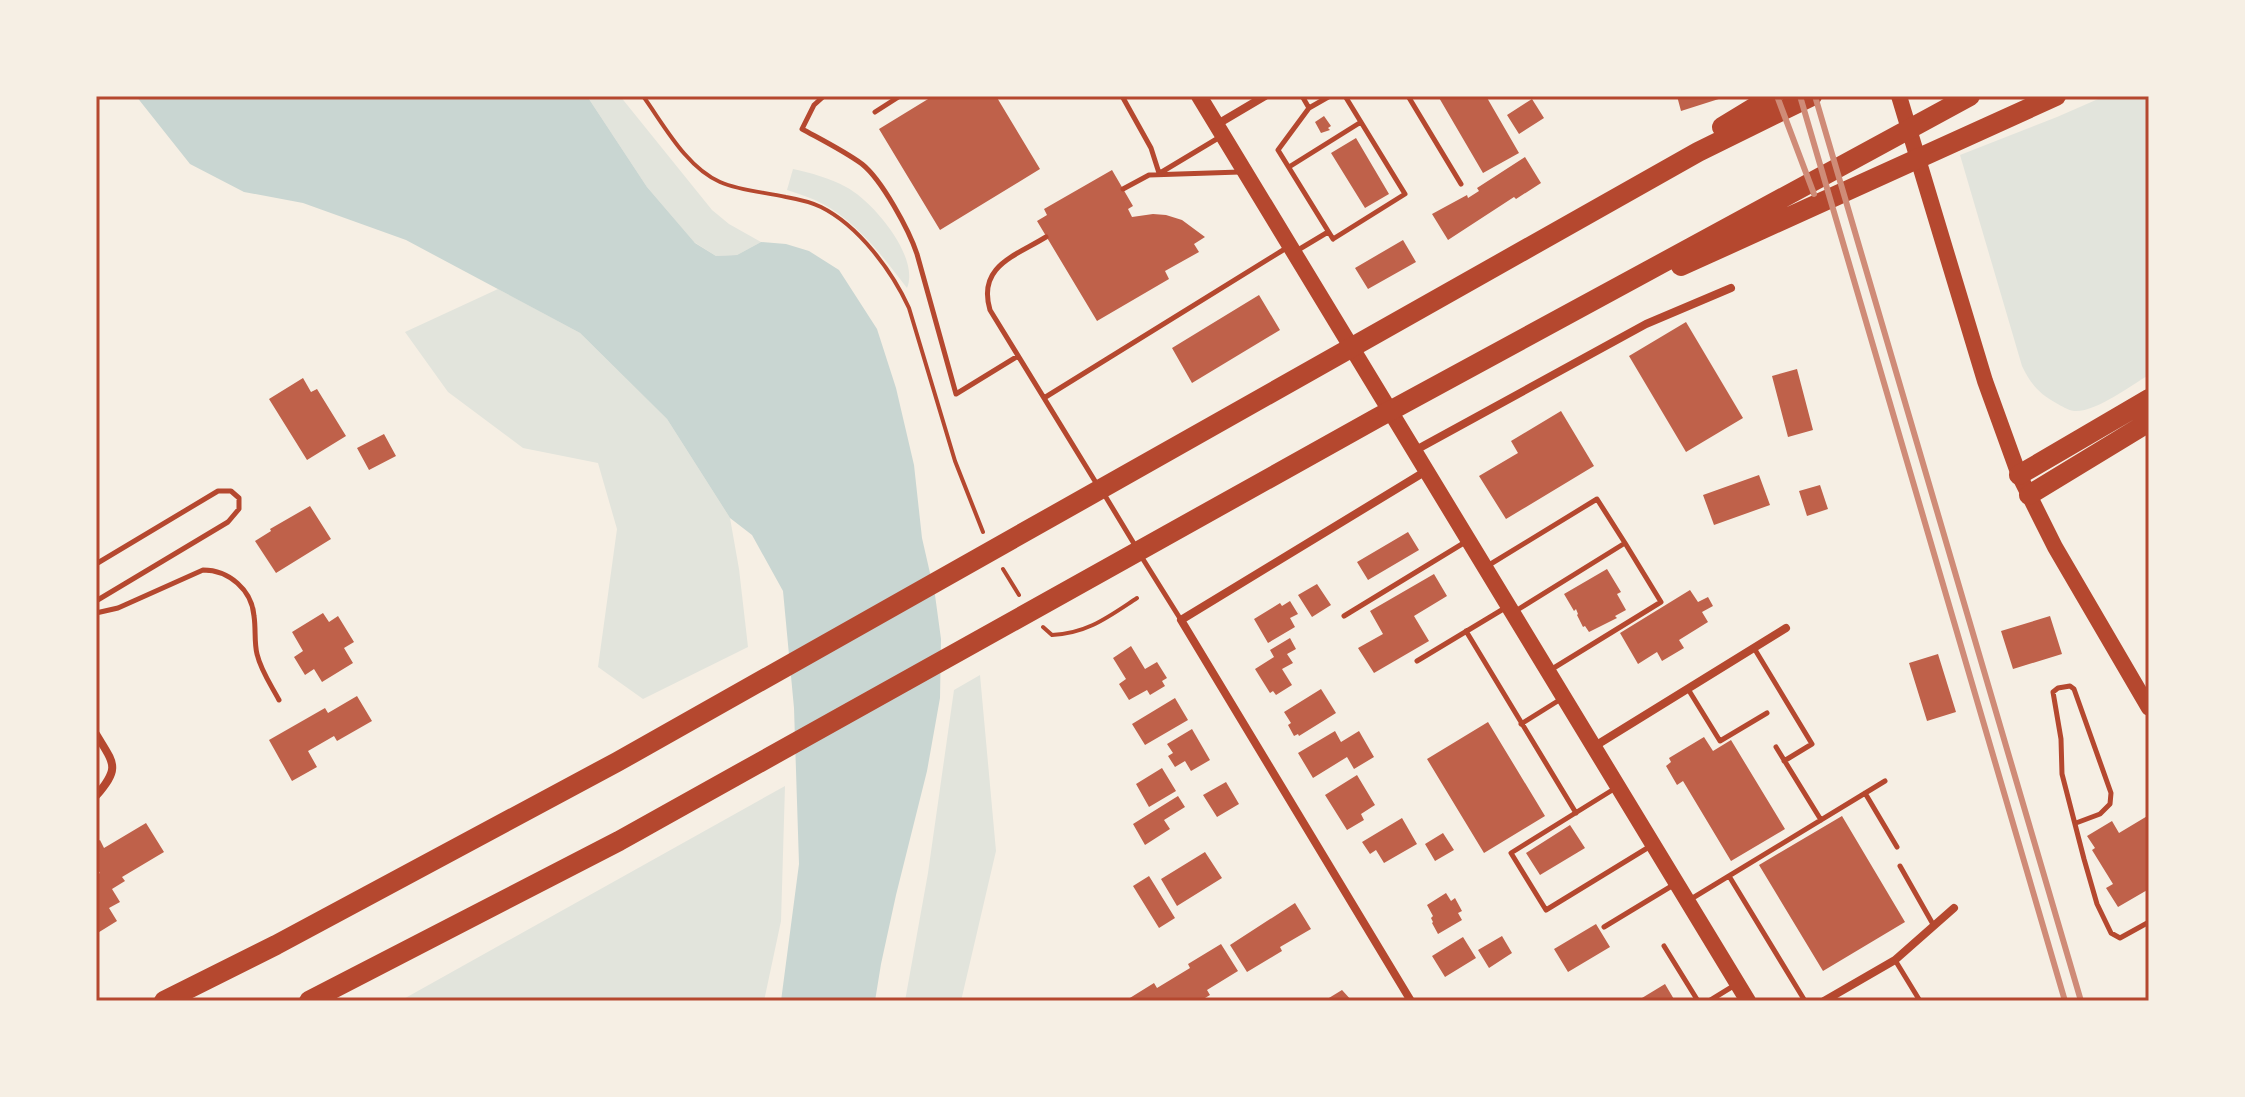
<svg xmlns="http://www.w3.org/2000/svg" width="2245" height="1097" viewBox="0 0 2245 1097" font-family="'Source Sans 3',sans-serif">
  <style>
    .green { fill: #e2e4dc }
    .water { fill: #c9d6d2 }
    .building { fill: #bf614a }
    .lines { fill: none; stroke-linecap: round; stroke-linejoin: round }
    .path { stroke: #b5482f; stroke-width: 4 }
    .service { stroke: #b5482f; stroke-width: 5 }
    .minor { stroke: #b5482f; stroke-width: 8 }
    .secondary { stroke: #b5482f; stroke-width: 16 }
    .motorway { stroke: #b5482f; stroke-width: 20 }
    .rail { stroke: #cf8b77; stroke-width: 6 }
    .neatline { fill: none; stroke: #b5482f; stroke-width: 3 }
  </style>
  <rect width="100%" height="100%" fill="#f6efe4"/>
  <!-- green -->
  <path class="green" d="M587,96H620L712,210L729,224L761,242L737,255L716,256L694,242L647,187Z
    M2105,96H2149V375C2131,385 2095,413 2074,411C2067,410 2062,406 2056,403C2039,394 2030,383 2022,366L1960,155L2057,117Z
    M793,169C811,173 830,178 846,187C873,201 920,257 907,288C884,258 857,222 823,204C812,198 799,194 787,190Z
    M498,289L580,333L667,419L730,518L739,569L748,647L643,699L598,667L617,529L598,463L523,448L448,392L405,332Z
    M980,675L996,851L961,1001H905L928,873L954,690Z
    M785,786L781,921L764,1001H400Z"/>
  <!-- water -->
  <path class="water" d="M136,96H587L647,187L695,243L716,256L737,255L761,242L786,244L809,251L839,270L877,329L896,388L914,465L922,538L935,595L941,639L940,698L927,771L896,895L881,964L875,1001H781L799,864L794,708L783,591L752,535L730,518L667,419L580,333L406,240L303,203L244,192L190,164Z"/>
  <!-- building -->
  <path class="building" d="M933,96H996L1040,169L940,230L879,129Z
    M1438,96H1486L1519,153L1483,173Z
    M1677,96H1725V97L1681,111Z
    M1532,99L1544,118L1519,134L1507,115Z
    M1324,116L1331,126L1328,128L1330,130L1321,133L1315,122Z
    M1356,138L1389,194L1365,208L1331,153Z
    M1525,157L1541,183L1516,199L1514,197L1448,240L1432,214L1467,195L1468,198L1479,191L1477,188Z
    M1112,170L1133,206L1128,209L1132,217L1153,214L1166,215L1182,220L1205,237L1194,244L1199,252L1165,271L1169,279L1097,321L1037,221L1047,215L1044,209Z
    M1403,240L1416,262L1368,289L1355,268Z
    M1259,295L1280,330L1192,383L1172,348Z
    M1686,322L1743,418L1686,452L1629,356Z
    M1797,369L1813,430L1788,437L1772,376Z
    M303,378L311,392L317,389L346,436L307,460L269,399Z
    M1561,411L1594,466L1506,519L1479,476L1518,453L1511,441Z
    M384,434L396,456L369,470L357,448Z
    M1759,475L1770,505L1714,525L1703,495Z
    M1820,485L1828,509L1807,516L1799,491Z
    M310,506L331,539L276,573L255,541L271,531L270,529Z
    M1408,532L1419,550L1368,580L1357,562Z
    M1607,569L1621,592L1617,594L1626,610L1615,616L1617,618L1589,632L1585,626L1583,627L1577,615L1578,614L1576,609L1574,611L1564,594Z
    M1434,574L1447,596L1414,616L1429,641L1374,673L1358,648L1383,634L1370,611Z
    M1317,584L1331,605L1312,617L1298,595Z
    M1690,590L1698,602L1708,597L1713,606L1702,612L1708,622L1679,640L1684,648L1662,661L1657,652L1638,664L1620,633Z
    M1290,601L1298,614L1290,618L1295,627L1268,643L1254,619L1280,603L1282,606Z
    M323,613L329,622L338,616L354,642L344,648L353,663L322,682L314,669L305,675L294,657L303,651L292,632Z
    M2050,616L2062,654L2013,669L2001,631Z
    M1290,638L1296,649L1287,654L1293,663L1282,669L1292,685L1276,695L1273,691L1270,693L1255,669L1274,657L1270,650Z
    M1131,646L1145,669L1157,662L1167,678L1162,681L1165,686L1150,695L1147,690L1129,700L1119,684L1126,679L1113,658Z
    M1938,654L1956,712L1927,721L1909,663Z
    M1321,689L1336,713L1299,736L1298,734L1294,736L1288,725L1291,723L1284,712Z
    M357,696L372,721L337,741L334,736L308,751L317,767L292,781L269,740L325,708L328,713Z
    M1175,698L1188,720L1145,745L1132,724Z
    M1488,722L1545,816L1484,853L1427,759Z
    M1192,729L1210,760L1191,771L1185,761L1175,767L1168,756L1173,753L1167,744Z
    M1335,731L1341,742L1359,731L1374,757L1354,769L1347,757L1313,778L1298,753Z
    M1704,737L1713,751L1731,740L1785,829L1731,861L1683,781L1677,785L1666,766L1671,762L1669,758Z
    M1162,768L1176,791L1149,807L1136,784Z
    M1357,775L1375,805L1361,814L1364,820L1347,830L1325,795Z
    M1226,782L1239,804L1217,817L1203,795Z
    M1178,796L1185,807L1164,820L1170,829L1145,845L1133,824Z
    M2149,815V889L2118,907L2106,888L2113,884L2092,850L2095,848L2087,836L2112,821L2119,833Z
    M1842,816L1905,922L1823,971L1759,865Z
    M1402,818L1417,844L1384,863L1376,850L1370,854L1362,842Z
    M146,823L164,852L122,877L125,881L112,889L120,902L109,908L117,921L96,934V875L100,873L96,867V842L100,840L104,848Z
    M1570,825L1585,848L1540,875L1526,853Z
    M1443,833L1454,850L1435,861L1425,844Z
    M1205,852L1222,878L1177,906L1161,879Z
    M1149,876L1175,918L1159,928L1133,886Z
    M1446,893L1451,901L1455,898L1462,911L1458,913L1462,920L1438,934L1432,923L1433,922L1431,918L1433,916L1427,905Z
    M1295,903L1311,929L1280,947L1282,951L1247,972L1230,945Z
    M1596,924L1610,947L1568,972L1554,949Z
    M1502,936L1512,953L1489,968L1478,950Z
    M1463,937L1476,958L1445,977L1432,956Z
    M1221,944L1238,971L1207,990L1210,995L1200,1001H1125L1154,983L1157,988L1190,968L1188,964Z
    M1665,984L1675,1001H1637Z
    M1342,990L1352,1001H1324Z"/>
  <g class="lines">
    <!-- path -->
    <path class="path" d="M643,96C664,125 686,167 720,182C741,191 764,192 786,197C797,199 811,202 821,207C859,226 892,271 909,308L955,461L983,532
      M1003,569L1019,595
      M1043,627L1052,635C1088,633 1108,617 1137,598"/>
    <!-- service -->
    <path class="service" d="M824,96L814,105L802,129C822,140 844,151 862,164C882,180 909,230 917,254L956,394L1018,356
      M1122,96L1151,148L1159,173
      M1302,96L1309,108
      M1330,96L1309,108L1278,150L1333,239L1405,194L1345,96
      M1408,96L1461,184
      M875,112L900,96
      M1289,167L1361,122
      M1160,173L1220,137
      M1123,189L1149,175L1240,172
      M1046,237C1015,256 977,266 990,310L1098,486
      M1298,250L1328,232
      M1044,398L1288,247
      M1104,494L1136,547
      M1141,556L1181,620
      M96,564L218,491H231L239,498V509L228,522L96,601
      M1489,565L1597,499L1625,543L1514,612
      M96,613L118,608L203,570C229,570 252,590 254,616C256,629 254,642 257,654C261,671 271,685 279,700
      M1344,616L1467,541
      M1466,631L1576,813
      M1754,648L1812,744L1784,761
      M1417,661L1505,608
      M1552,669L1661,602L1625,543
      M1688,689L1720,741L1767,713
      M1521,724L1561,699
      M1776,747L1821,820
      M1614,789L1511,853L1546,910L1649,847
      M1865,793L1897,847
      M2076,823L2100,814L2110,804L2111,793L2074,689L2070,686L2058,688L2053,692L2061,739L2062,774L2084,859L2097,904L2111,933L2120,938L2149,922
      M1900,866L1934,926
      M1729,876L1805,1001
      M1691,899L1885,781
      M1604,927L1675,884
      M1664,946L1698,1001
      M1895,960L1920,1001
      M1709,1001L1735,985"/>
    <!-- minor -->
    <path class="minor" d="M1216,125L1265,96
      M1414,451L1646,324L1731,288
      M96,734C114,764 121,767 96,796
      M1595,746L1786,628
      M1411,1001L1181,620L1426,471
      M1824,1001L1895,960L1954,908"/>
    <!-- secondary -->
    <path class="secondary" d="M1199,96L1748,1001
      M1899,96L1985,381L2019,475L2055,547L2149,708"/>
    <!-- motorway -->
    <path class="motorway" d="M1722,127L1773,96
      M1681,266L2056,96
      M2019,475L2149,399
      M2029,495L2149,422
      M164,1001L276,945L617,762L1698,152L1812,96
      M309,1001L619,841L1377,418L1970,96"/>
    <!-- rail -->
    <path class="rail" d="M1777,96L1814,194
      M1800,96L2065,1001
      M1815,96L2081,1001"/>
  </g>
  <!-- border -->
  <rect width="2245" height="1097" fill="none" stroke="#f6efe4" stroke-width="196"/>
  <rect x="98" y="98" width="2049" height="901" class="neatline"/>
</svg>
